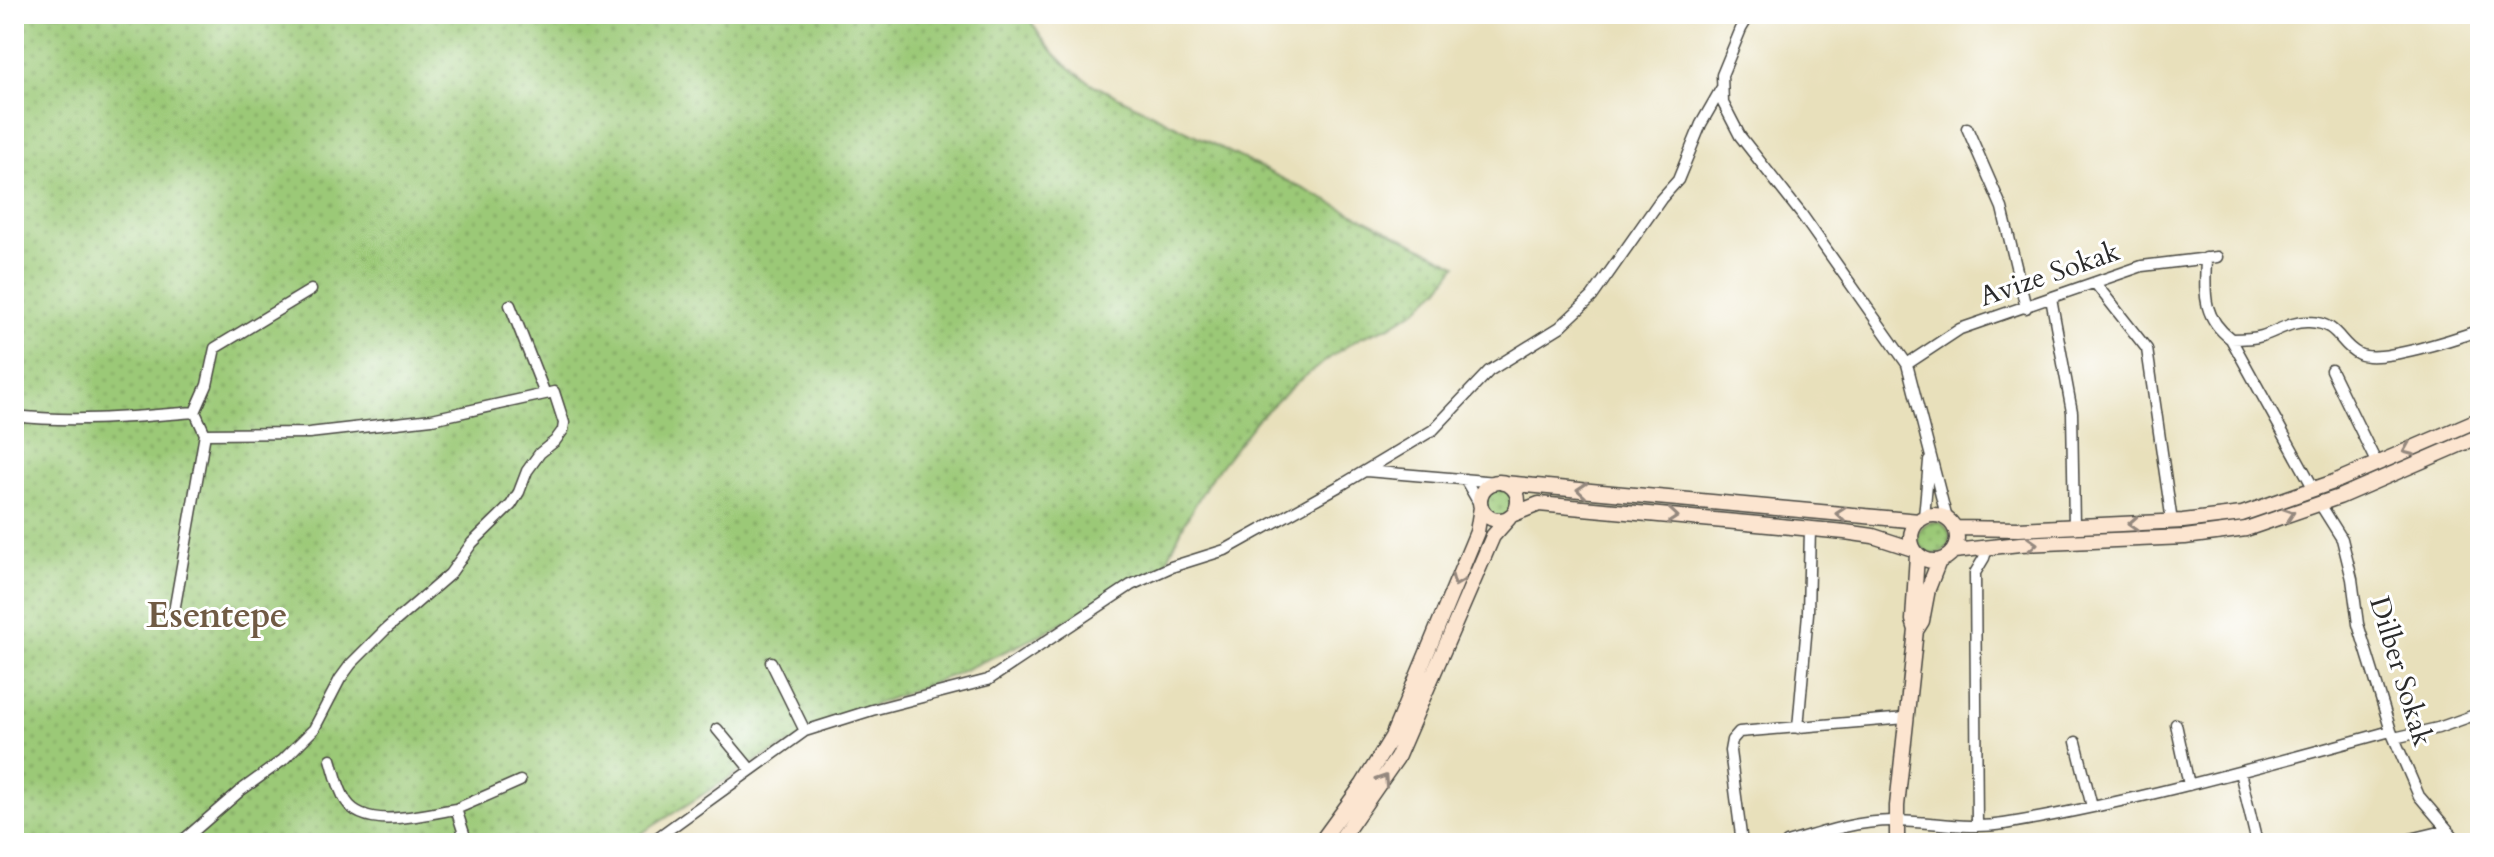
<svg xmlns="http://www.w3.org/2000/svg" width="2494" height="857" viewBox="0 0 2494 857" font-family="Cardo,serif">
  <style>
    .grass { fill: url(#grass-dots); stroke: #637a51; stroke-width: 2 }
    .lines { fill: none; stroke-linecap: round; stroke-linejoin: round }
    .street-casing { stroke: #474641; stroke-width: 13 }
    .secondary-casing { stroke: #474641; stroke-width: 17 }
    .street { stroke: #fff; stroke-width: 10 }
    .secondary { stroke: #fce5d0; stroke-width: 14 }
    .oneway { stroke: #94887e }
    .labels { text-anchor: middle; stroke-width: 6; stroke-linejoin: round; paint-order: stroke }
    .street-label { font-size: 28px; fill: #2b2b2b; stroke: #fff }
    .district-label { font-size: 36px; font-weight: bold; fill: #705b44; stroke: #fff }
  </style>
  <defs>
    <pattern id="grass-dots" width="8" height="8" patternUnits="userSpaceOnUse" patternTransform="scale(2)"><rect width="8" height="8" fill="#9bc977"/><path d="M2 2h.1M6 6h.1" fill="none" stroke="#7fa362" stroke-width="1.8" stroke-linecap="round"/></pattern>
  </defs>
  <rect width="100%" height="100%" fill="#fff"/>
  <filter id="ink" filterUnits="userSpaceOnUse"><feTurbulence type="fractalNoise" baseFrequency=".0125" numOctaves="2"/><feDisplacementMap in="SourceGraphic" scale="16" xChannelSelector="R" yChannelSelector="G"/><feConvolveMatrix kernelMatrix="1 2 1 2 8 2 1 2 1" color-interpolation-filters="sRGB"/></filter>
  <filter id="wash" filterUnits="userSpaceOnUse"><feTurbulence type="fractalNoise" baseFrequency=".006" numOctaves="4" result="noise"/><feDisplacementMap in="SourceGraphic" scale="32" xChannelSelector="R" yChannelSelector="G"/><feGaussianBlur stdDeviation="1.8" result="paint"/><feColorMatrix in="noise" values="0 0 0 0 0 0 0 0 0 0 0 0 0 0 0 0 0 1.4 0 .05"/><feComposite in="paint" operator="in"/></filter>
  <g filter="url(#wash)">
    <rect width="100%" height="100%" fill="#e8e0bb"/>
    <!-- grass -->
    <path class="grass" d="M14,14H1027C1043,45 1064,67 1094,85L1457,265L1439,289L1416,310L1390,326L1362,337L1339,351L1296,383L1257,420L1209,481L1185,522L1165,565L1032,639L953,675L850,714L761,758L626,843H14Z
      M1484 502a15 15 0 1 1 30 0a15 15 0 1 1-30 0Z
      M1918 538a16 16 0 1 1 32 0a16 16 0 1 1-32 0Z"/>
  </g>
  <g filter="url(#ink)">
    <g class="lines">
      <defs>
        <path id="street" d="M1750,14L1741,29L1722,75L1723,103L1740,136L1802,215L1907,364L1947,519
          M1967,128L2002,208L2026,308
          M2206,258C2205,292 2201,316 2231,339L2314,489
          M2095,283L2147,349L2172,522
          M2051,298L2072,412L2074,526
          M510,305L545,394
          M2231,339C2241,339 2252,339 2262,336C2278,331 2291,321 2309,322C2340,323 2338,344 2359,354C2379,364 2457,338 2480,330
          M1907,364L1960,329L2142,266L2217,257
          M2331,370L2377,464
          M195,412L207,385L215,348L311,290
          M14,416C75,423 134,417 195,412L205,434L309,433L432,419L554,392L564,423L563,430L555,441L540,453L527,471L519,492L511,505L472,543L450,574L385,630L351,664L340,679L314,729L283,760L240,791L180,843
          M1366,471L1497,482
          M1465,479L1481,507
          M2320,504L2342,539L2352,579L2358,624L2391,731L2419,796L2459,843
          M1924,517L1929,461
          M172,623L205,434
          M771,662L805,731
          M2176,724L2189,785
          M1798,728L1808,613L1810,529
          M717,729L751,770
          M2394,738L2438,728L2480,713
          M2076,742L2092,807
          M331,759C335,772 338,789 346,801C366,832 427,813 456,809
          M2240,772L2257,843
          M1977,826L1975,573L1984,558L1987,548
          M467,843L456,809L520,781
          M650,843L805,731L872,710L988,680L1131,585L1171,567L1225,550L1343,484L1433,430L1489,371L1560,327L1592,297L1661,199L1678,180L1701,124L1721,89
          M1742,843L1730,751L1732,740L1739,732L1906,718
          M1787,843C1823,832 1856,821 1894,821C1931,821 1967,830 2004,824C2135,802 2262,766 2391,731
          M2394,843L2448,830"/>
        <path id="secondary" d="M1480 501a19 19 0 1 1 38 0a19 19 0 1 1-38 0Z
          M1504,483L1919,521
          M1514,514L1539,504L1845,532L1873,536L1913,549
          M1911 538a23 23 0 1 1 46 0a23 23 0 1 1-46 0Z
          M1955,528L2019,529L2183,521L2242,514L2334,482L2480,419
          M1954,551L2020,544L2185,537L2246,529L2339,497L2480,436
          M1917,629L1922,621L1928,589L1939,561
          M1320,843L1363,784L1392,737L1477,532L1481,507
          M1338,843L1397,758L1493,536L1509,518
          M1897,843V806L1916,630L1913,620L1917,554"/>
      </defs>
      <!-- street casing -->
      <use href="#street" class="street-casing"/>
      <!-- secondary casing -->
      <use href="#secondary" class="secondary-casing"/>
      <!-- street -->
      <use href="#street" class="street"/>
      <!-- secondary -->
      <use href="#secondary" class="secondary"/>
    </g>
    <!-- one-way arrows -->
    <defs><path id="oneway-chevron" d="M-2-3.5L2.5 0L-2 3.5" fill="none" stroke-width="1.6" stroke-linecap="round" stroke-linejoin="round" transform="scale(2)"/></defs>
    <g class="oneway">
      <use href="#oneway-chevron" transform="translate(2408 450) rotate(157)"/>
      <use href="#oneway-chevron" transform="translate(1582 490) rotate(-175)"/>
      <use href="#oneway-chevron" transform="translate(1841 514) rotate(-175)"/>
      <use href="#oneway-chevron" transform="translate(2289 514) rotate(-19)"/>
      <use href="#oneway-chevron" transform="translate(1673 516) rotate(5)"/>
      <use href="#oneway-chevron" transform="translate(2133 524) rotate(177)"/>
      <use href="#oneway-chevron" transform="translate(2032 544) rotate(-3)"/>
      <use href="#oneway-chevron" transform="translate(1457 581) rotate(112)"/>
      <use href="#oneway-chevron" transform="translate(1383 780) rotate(-56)"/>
    </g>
  </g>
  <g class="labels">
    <!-- street labels -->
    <g class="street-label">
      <text transform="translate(2049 273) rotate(-19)" y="10">Avize Sokak</text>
      <text transform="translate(2402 671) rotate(73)" y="10">Dilber Sokak</text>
    </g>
    <!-- district labels -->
    <g class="district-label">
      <text x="217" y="627">Esentepe</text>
    </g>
  </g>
  <!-- margin -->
  <rect width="2494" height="857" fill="none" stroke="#fff" stroke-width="48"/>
</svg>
